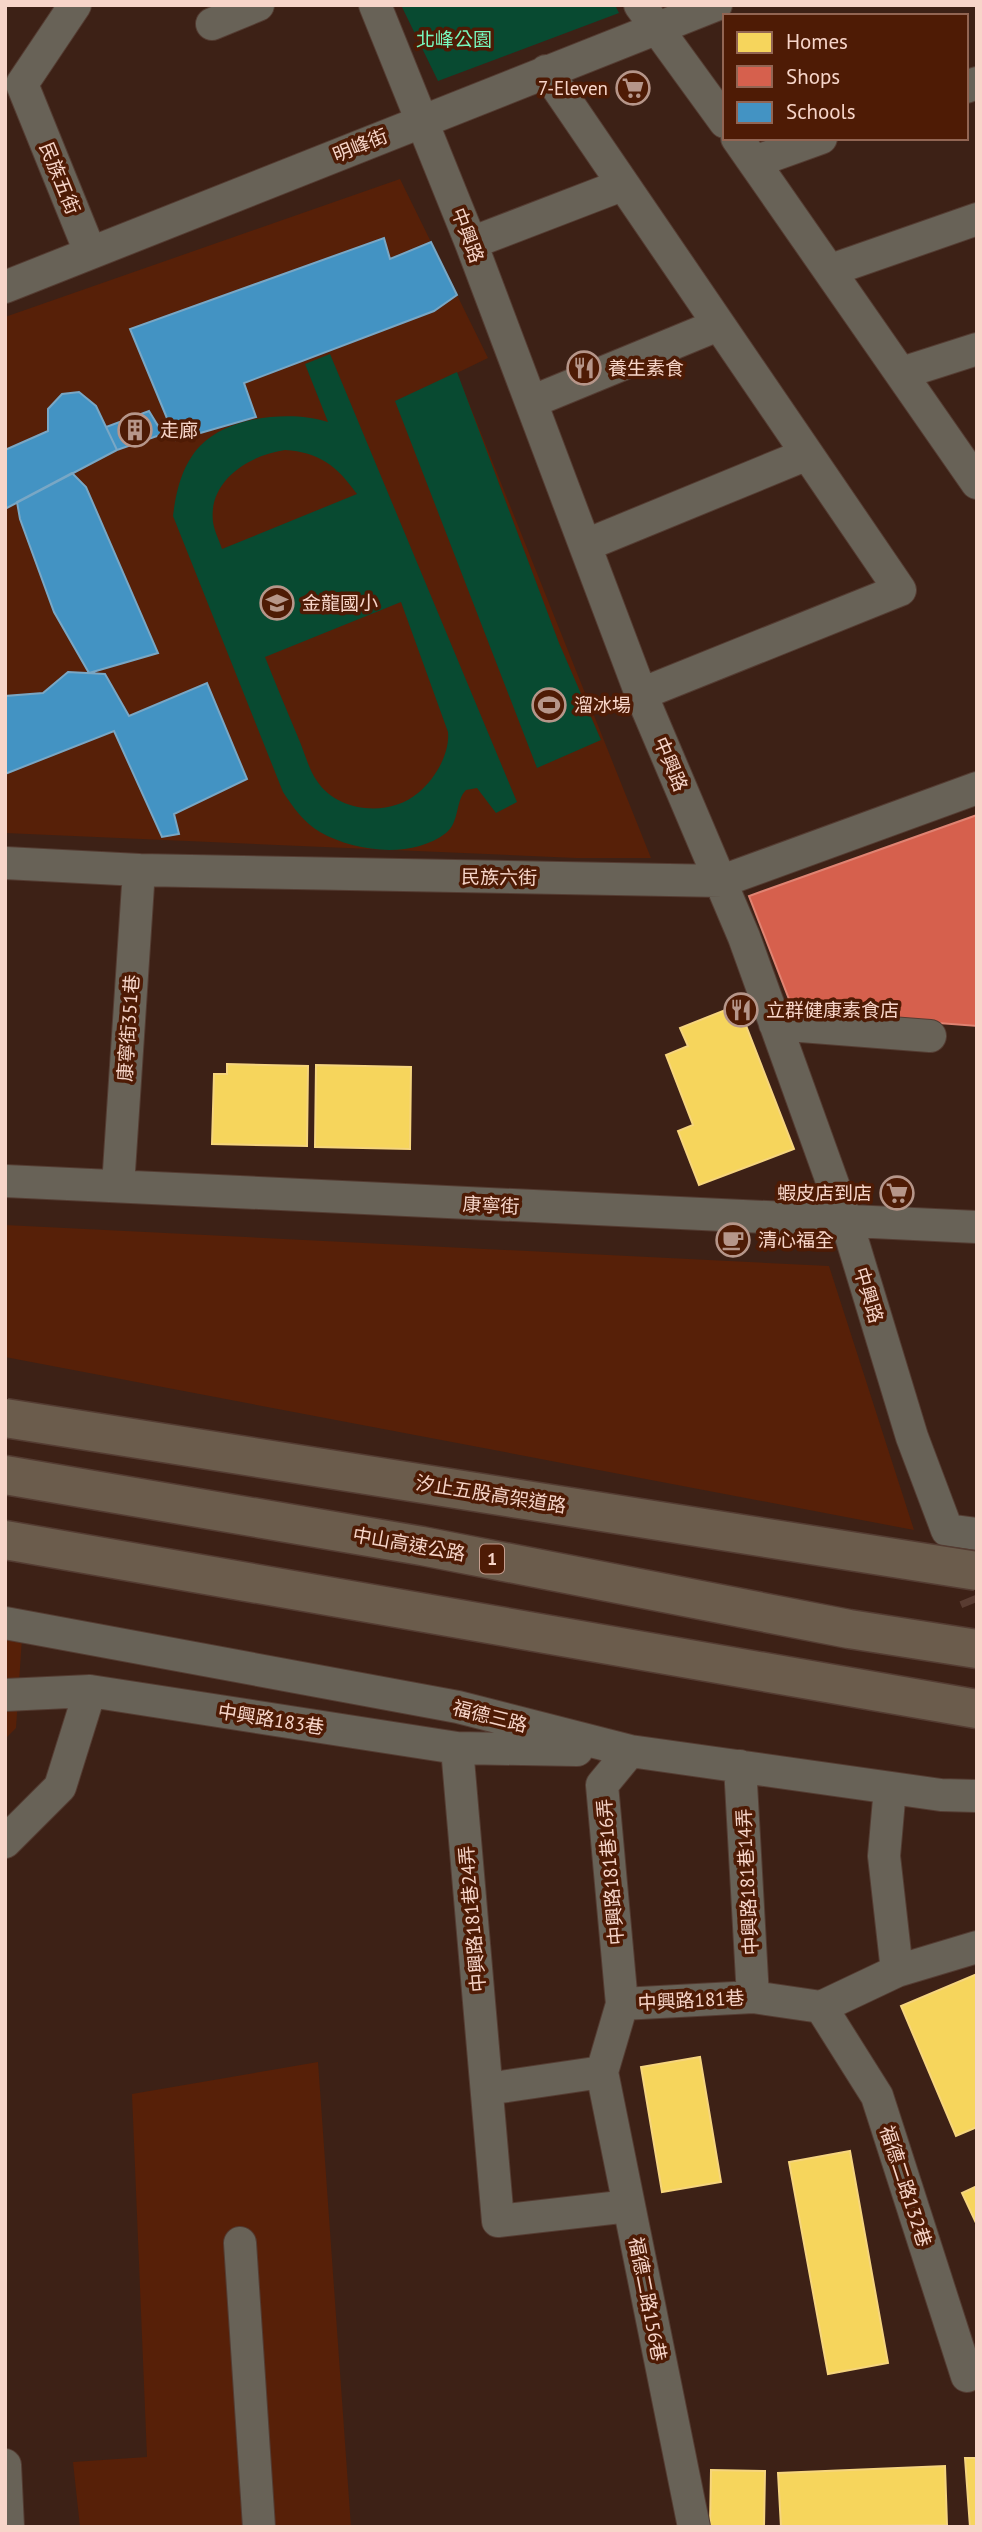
<svg xmlns="http://www.w3.org/2000/svg" width="982" height="2532" viewBox="0 0 982 2532" font-family="'PT Sans','Noto Sans TC',sans-serif">
  <style>
    .built { fill: #572008 }
    .green { fill: #084a31; fill-rule: evenodd }
    .homes { fill: #f6d55c; stroke: #f6d57d; stroke-width: 2 }
    .shops { fill: #d6604d; stroke: #e08372; stroke-width: 2 }
    .schools { fill: #4393c3; stroke: #79a7c5; stroke-width: 2 }
    .lines { fill: none; stroke-linecap: round; stroke-linejoin: round }
    .minor-tunnel { stroke: #593c31; stroke-width: 32; stroke-dasharray: 32 16; stroke-linecap: butt }
    .minor-casing { stroke: #543c32; stroke-width: 34 }
    .highway-casing { stroke: #543c32; stroke-width: 41 }
    .minor { stroke: #686257; stroke-width: 32 }
    .highway { stroke: #6b5c4c; stroke-width: 38 }
    .highway-bridge-casing { stroke: #543c32; stroke-width: 41; stroke-linecap: butt }
    .highway-bridge { stroke: #6b5c4c; stroke-width: 38 }
    .labels { text-anchor: middle; stroke-width: 7; stroke-linejoin: round; paint-order: stroke }
    .shield { fill: #4e1b05; stroke: #c49d8e; stroke-width: 2 }
    .shield-label { font-size: 18px; font-weight: bold; fill: #f7d5c9 }
    .park-label { font-size: 19px; fill: #77f9be; stroke: #4e1b05 }
    .poi-label { font-size: 19px; fill: #f7d5c9; stroke: #4e1b05; text-anchor: start }
    .street-label { font-size: 19px; fill: #f7d5c9; stroke: #4e1b05 }
  </style>
  <rect width="100%" height="100%" fill="#3d2116"/>
  <!-- built -->
  <path class="built" d="M400,179L488,358L457,373L651,858H576L5,833V317Z
    M5,1225L829,1266L914,1530L5,1357Z
    M5,1638H22L16,1728L5,1739Z
    M318,2062L351,2527H80L73,2462L147,2457L132,2094Z"/>
  <!-- green -->
  <path class="green" d="M401,5H615L619,13L438,81Z
    M330,354L517,802L496,813L477,788L466,790C455,801 460,822 446,833C412,859 355,852 320,832C304,823 293,807 283,792L173,516C176,491 182,465 200,446C229,416 291,410 328,422L305,364ZM285,450C319,452 337,466 357,494L222,549C219,540 214,530 213,522C208,480 250,455 285,450ZM401,602L448,732C450,754 435,779 418,793C390,817 338,813 317,781C309,770 305,754 300,742C288,713 276,685 265,657Z
    M457,372L559,643L601,740L537,768L395,401Z"/>
  <!-- homes -->
  <path class="homes" d="M738,1005L794,1149L699,1185L678,1131L693,1125L666,1055L688,1046L680,1028Z
    M227,1064L308,1066L307,1146L212,1144L214,1074H227Z
    M316,1065L411,1067L410,1149L315,1147Z
    M977,1974V2127L956,2136L901,2006Z
    M700,2057L721,2182L662,2192L641,2067Z
    M850,2151L888,2363L828,2374L789,2162Z
    M977,2186V2225L962,2193Z
    M965,2458H977V2527H970Z
    M945,2466L947,2525L781,2527L778,2473Z
    M711,2470L765,2471L764,2527H710Z"/>
  <!-- shops -->
  <path class="shops" d="M977,815V1026L794,1012L749,896Z"/>
  <!-- schools -->
  <path class="schools" d="M384,238L390,259L431,242L457,295L434,311L244,383L256,417L176,440L130,329Z
    M79,392L96,406L117,450L5,509V450L48,431V409L62,394Z
    M149,411L163,434L117,450L106,427Z
    M72,473L86,487L158,653L89,673L54,612L20,519L17,502Z
    M68,672L105,674L129,716L207,683L247,779L174,814L179,834L162,837L114,731L5,774V696L43,693Z"/>
  <g class="lines">
    <!-- minor-tunnel -->
    <path class="minor-tunnel" d="M956,1551L977,1602"/>
    <defs>
      <path id="minor" d="M75,5L22,84L90,252
        M375,5L471,243L641,694L744,937L847,1223L912,1437L947,1530L977,1534
        M640,5L725,122
        M212,24L258,5
        M546,71L900,590L641,694
        M966,87L977,83
        M737,138L977,483
        M754,162L821,138
        M471,243L622,185
        M831,270L977,219
        M5,287L716,5
        M902,373L977,349
        M531,402L718,325
        M586,545L805,455
        M5,863L139,870L722,881L977,788
        M775,1024L930,1036
        M5,1181L977,1227
        M118,1186L139,870
        M5,1623L458,1707L630,1751L941,1795L977,1796
        M5,1695L90,1691
        M457,1748L498,2221L629,2206
        M740,1766L753,1997
        M5,1842L60,1787L90,1691L457,1748L577,1750
        M897,1971L977,1947
        M622,2004L602,1785L630,1751
        M821,2007L877,2096L967,2376
        M821,2007L897,1971L884,1856L890,1788
        M602,2072L694,2527
        M487,2089L602,2072L622,2004L753,1997L821,2007
        M240,2243L259,2527
        M5,2465L8,2527"/>
      <path id="highway" d="M5,1475L422,1546L849,1629L977,1649
        M5,1540L977,1709"/>
    </defs>
    <!-- minor casing -->
    <use href="#minor" class="minor-casing"/>
    <!-- highway casing -->
    <use href="#highway" class="highway-casing"/>
    <!-- minor -->
    <use href="#minor" class="minor"/>
    <!-- highway -->
    <use href="#highway" class="highway"/>
    <defs>
      <path id="highway-bridge" d="M5,1418L977,1571"/>
    </defs>
    <!-- highway-bridge casing -->
    <use href="#highway-bridge" class="highway-bridge-casing"/>
    <!-- highway-bridge -->
    <use href="#highway-bridge" class="highway-bridge"/>
  </g>
  <!-- icons -->
  <defs>
    <symbol id="supermarket-ring" viewBox="-11 -11 22 22"><circle r="9.5" fill="#4e1b05" stroke="#b6968a" stroke-width="1.5"/><path d="M-6-5.5h2.5l.6 2H6L4.5 2H-2.5L-4.4-4H-6ZM-1.5 3.2a1.3 1.3 0 1 0 .1 0ZM3 3.2a1.3 1.3 0 1 0 .1 0Z" fill="#b6968a"/></symbol>
    <symbol id="restaurant-ring" viewBox="-11 -11 22 22"><circle r="9.5" fill="#4e1b05" stroke="#b6968a" stroke-width="1.5"/><path d="M-5-6h1v4h1v-4h1v4h1v-4h1v5L-1.5 .5V6h-2V.5L-5-1ZM5-6V6H3V1.5H1.5Q1.5-4 5-6Z" fill="#b6968a"/></symbol>
    <symbol id="building-ring" viewBox="-11 -11 22 22"><circle r="9.5" fill="#4e1b05" stroke="#b6968a" stroke-width="1.5"/><path d="M-4-6H4V6H1V3H-1V6H-4ZM-2.5-4.3h1.7v1.8h-1.7ZM.8-4.3h1.7v1.8H.8ZM-2.5-1h1.7V.8h-1.7ZM.8-1h1.7V.8H.8Z" fill="#b6968a"/></symbol>
    <symbol id="school-ring" viewBox="-11 -11 22 22"><circle r="9.5" fill="#4e1b05" stroke="#b6968a" stroke-width="1.5"/><path d="M0-5L7-2L0 1L-7-2ZM-4 1L0 2.5L4 1V4Q0 6-4 4Z" fill="#b6968a"/></symbol>
    <symbol id="stadium-ring" viewBox="-11 -11 22 22"><circle r="9.5" fill="#4e1b05" stroke="#b6968a" stroke-width="1.5"/><path d="M0-5a6.5 5 0 1 0 0 10a6.5 5 0 1 0 0-10ZM-3.5-1.8h7v3.6h-7Z" fill="#b6968a"/></symbol>
    <symbol id="cafe-ring" viewBox="-11 -11 22 22"><circle r="9.5" fill="#4e1b05" stroke="#b6968a" stroke-width="1.5"/><path d="M-5.5-4.5H6V0H3Q3 3.5 0 3.5H-2.5Q-5.5 3.5-5.5 0ZM3-3.2v2h1.7v-2ZM-6 4.5H4V6H-6Z" fill="#b6968a"/></symbol>
  </defs>
  <g fill-rule="evenodd">
    <use href="#supermarket-ring" x="614" y="69" width="38" height="38"/>
    <use href="#restaurant-ring" x="565" y="349" width="38" height="38"/>
    <use href="#building-ring" x="116" y="411" width="38" height="38"/>
    <use href="#school-ring" x="258" y="584" width="38" height="38"/>
    <use href="#stadium-ring" x="530" y="686" width="38" height="38"/>
    <use href="#restaurant-ring" x="722" y="991" width="38" height="38"/>
    <use href="#supermarket-ring" x="878" y="1174" width="38" height="38"/>
    <use href="#cafe-ring" x="714" y="1221" width="38" height="38"/>
  </g>
  <g class="labels">
    <!-- shield labels -->
    <rect class="shield" x="480" y="1544.5" width="24" height="29" rx="5"/>
    <g class="shield-label">
      <text x="492" y="1565">1</text>
    </g>
    <!-- park labels -->
    <g class="park-label">
      <text x="454" y="46">北峰公園</text>
    </g>
    <!-- poi labels -->
    <g class="poi-label">
      <text x="608" y="95" text-anchor="end">7-Eleven</text>
      <text x="608" y="375">養生素食</text>
      <text x="160" y="437">走廊</text>
      <text x="302" y="610">金龍國小</text>
      <text x="574" y="712">溜冰場</text>
      <text x="766" y="1017">立群健康素食店</text>
      <text x="872" y="1200" text-anchor="end">蝦皮店到店</text>
      <text x="758" y="1247">清心福全</text>
    </g>
    <!-- street labels -->
    <g class="street-label">
      <text transform="translate(360 145) rotate(-22)" y="7">明峰街</text>
      <text transform="translate(60 178) rotate(68)" y="7">民族五街</text>
      <text transform="translate(468 235) rotate(69)" y="7">中興路</text>
      <text transform="translate(671 764) rotate(67)" y="7">中興路</text>
      <text transform="translate(499 877) rotate(1)" y="7">民族六街</text>
      <text transform="translate(128 1028) rotate(-86)" y="7">康寧街351巷</text>
      <text transform="translate(491 1205) rotate(3)" y="7">康寧街</text>
      <text transform="translate(869 1295) rotate(73)" y="7">中興路</text>
      <text transform="translate(491 1494) rotate(9)" y="7">汐止五股高架道路</text>
      <text transform="translate(409 1544) rotate(10)" y="7">中山高速公路</text>
      <text transform="translate(490 1716) rotate(14)" y="7">福德三路</text>
      <text transform="translate(271 1719) rotate(9)" y="7">中興路183巷</text>
      <text transform="translate(610 1872) rotate(-95)" y="7">中興路181巷16弄</text>
      <text transform="translate(747 1882) rotate(-93)" y="7">中興路181巷14弄</text>
      <text transform="translate(472 1919) rotate(-95)" y="7">中興路181巷24弄</text>
      <text transform="translate(691 2000) rotate(-3)" y="7">中興路181巷</text>
      <text transform="translate(906 2186) rotate(72)" y="7">福德二路132巷</text>
      <text transform="translate(648 2299) rotate(79)" y="7">福德二路156巷</text>
    </g>
  </g>
  <!-- border -->
  <rect width="982" height="2532" fill="none" stroke="#f7d5c9" stroke-width="14"/>
  <!-- legend -->
  <rect x="723" y="14" width="245" height="126" fill="#4e1b05" stroke="#926553" stroke-width="2"/>
  <rect x="737" y="32" width="35" height="21" fill="#f6d55c" stroke="#926553" stroke-width="2"/>
  <text x="786" y="49" font-size="21" fill="#f7d5c9">Homes</text>
  <rect x="737" y="66" width="35" height="21" fill="#d6604d" stroke="#926553" stroke-width="2"/>
  <text x="786" y="84" font-size="21" fill="#f7d5c9">Shops</text>
  <rect x="737" y="102" width="35" height="21" fill="#4393c3" stroke="#926553" stroke-width="2"/>
  <text x="786" y="119" font-size="21" fill="#f7d5c9">Schools</text>
</svg>
